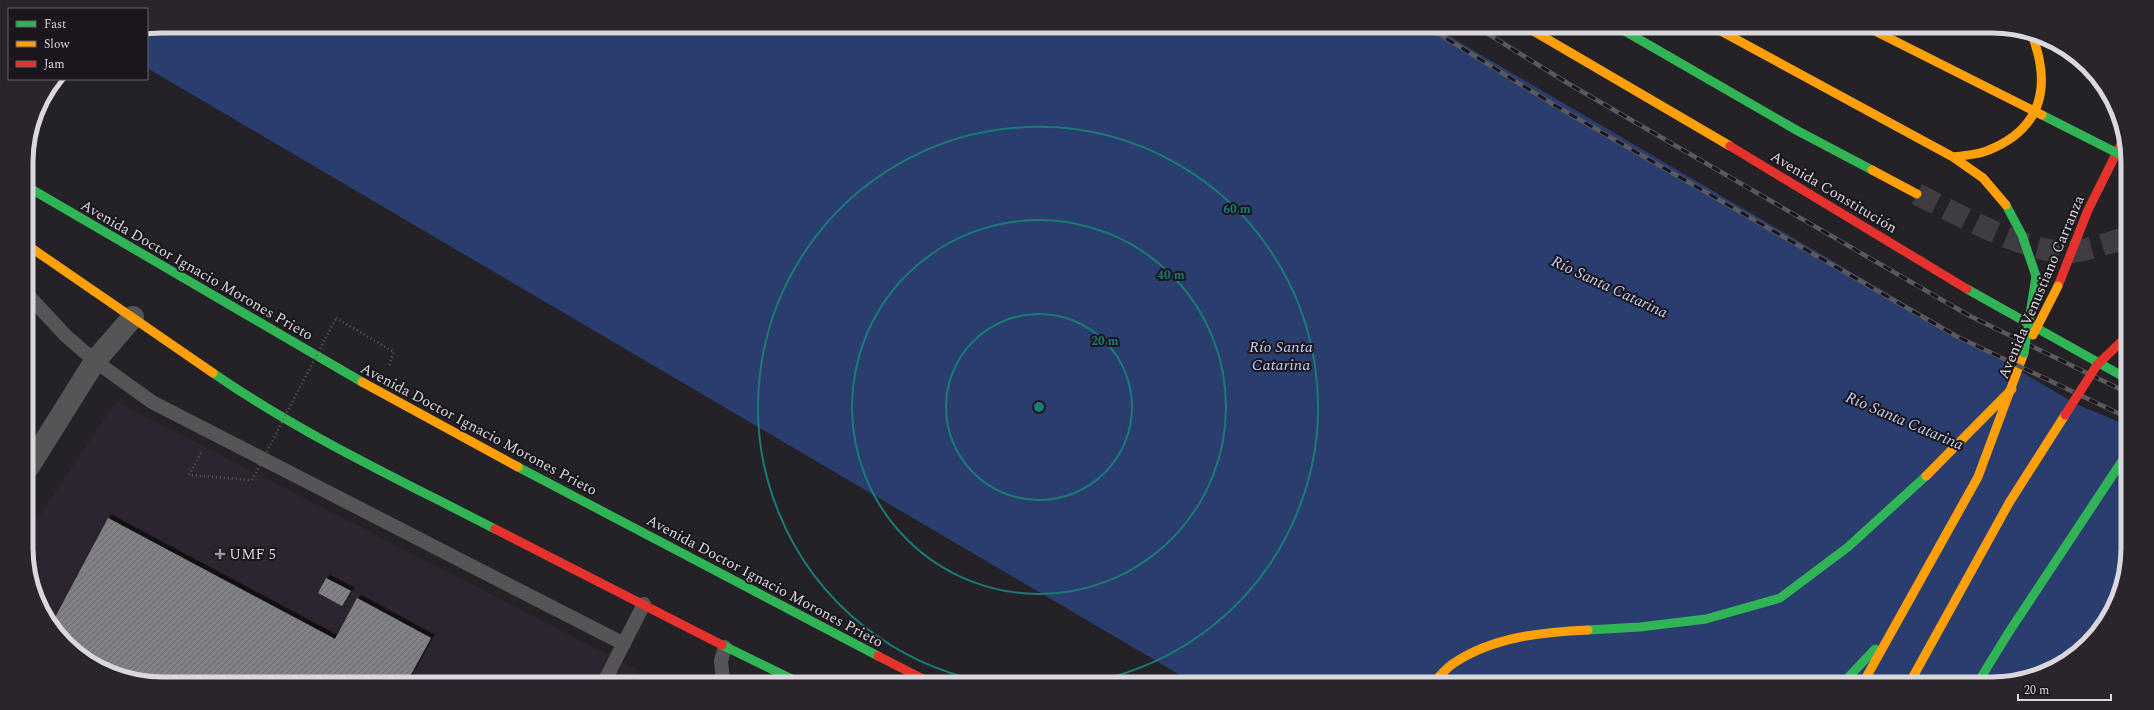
<svg xmlns="http://www.w3.org/2000/svg" width="2154" height="710" viewBox="0 0 2154 710" font-family="Spectral,serif">
  <style>
    .built { fill: #2c2530 }
    .water { fill: #2a3d6f }
    .building { fill: url(#building-hatch); filter: url(#shadow) }
    .lines { fill: none; stroke-linecap: round; stroke-linejoin: round }
    .primary-tunnel { stroke: #3f3d41; stroke-width: 22; stroke-dasharray: 22 11; stroke-linecap: butt }
    .path { stroke: #5c5b5c; stroke-width: 2.5; stroke-dasharray: 1 3; stroke-linecap: butt }
    .lane { stroke: #565456; stroke-width: 14 }
    .street { stroke: #565456; stroke-width: 22 }
    .fast { stroke: #30b455; stroke-width: 9 }
    .slow { stroke: #ff9f0a; stroke-width: 9 }
    .jam { stroke: #e5322d; stroke-width: 9 }
    .rail-casing { stroke: #5b595d; stroke-width: 4.5 }
    .rail { stroke: #1b161e; stroke-width: 3; stroke-dasharray: 9; stroke-linecap: butt }
    .path-bridge { stroke: #5c5b5c; stroke-width: 2.5; stroke-dasharray: 1 3; stroke-linecap: butt }
    .fast-bridge { stroke: #30b455; stroke-width: 9 }
    .slow-bridge { stroke: #ff9f0a; stroke-width: 9 }
    .jam-bridge { stroke: #e5322d; stroke-width: 9 }
    .ring { fill: none; stroke: #197b74; stroke-width: 2 }
    .poi-dot { fill: #9a989d; stroke: #1b161e; stroke-width: 1.5 }
    .labels { text-anchor: middle; stroke-width: 4; stroke-linejoin: round; paint-order: stroke }
    .street-label { font-size: 15px; fill: #dad7dd; stroke: #1b161e }
    .poi-label { font-size: 15px; fill: #dad7dd; stroke: #1b161e; text-anchor: start }
    .water-label { font-size: 16px; font-style: italic; fill: #c0cff1; stroke: #1b161e }
    .rim { fill: none; stroke: #dad7dd; stroke-width: 5 }
    .centre { fill: #197b74; stroke: #1b161e; stroke-width: 2 }
    .ring-label { font-size: 12px; text-anchor: middle; font-weight: bold; fill: #197b74; stroke: #1b161e; stroke-width: 4; stroke-linejoin: round; paint-order: stroke }
  </style>
  <defs>
    <pattern id="building-hatch" width="6" height="6" patternUnits="userSpaceOnUse"><rect width="6" height="6" fill="#828185"/><path d="M-1 1l2-2M0 6l6-6M5 7l2-2" fill="none" stroke="#6b6a6e"/></pattern>
    <filter id="shadow"><feDropShadow dx="3.5" dy="-3.5" stdDeviation="0" flood-color="#0009"/></filter>
  </defs>
  <rect width="100%" height="100%" fill="#242226"/>
  <!-- built -->
  <path class="built" d="M116,401L640,671L635,681L126,679L94,666L60,638L29,574L28,533Z"/>
  <!-- water -->
  <path class="water" d="M162,26L1437,29L2076,404L2124,424L2123,584L2105,624L2075,656L2044,674L2001,684L1192,682L147,68V29Z"/>
  <!-- building -->
  <path class="building" d="M108,518L335,639L357,598L431,638L409,678L413,680L126,679L94,666L60,638L52,623Z
    M326,578L351,591L342,606L318,593Z"/>
  <g class="lines">
    <!-- primary-tunnel -->
    <path class="primary-tunnel" d="M1917,194C1955,213 2030,255 2071,252C2089,250 2108,243 2125,238"/>
    <!-- path -->
    <path class="path" d="M336,318L394,352L389,366
      M201,453L189,475L250,480"/>
    <!-- lane -->
    <path class="lane" d="M27,294L66,336L95,361L152,402L624,644
      M605,680L644,604
      M723,681L721,661L725,647"/>
    <!-- street -->
    <path class="street" d="M28,468L95,361L133,317"/>
    <!-- fast -->
    <path class="fast" d="M1623,30L1798,131L1872,170
      M26,186L362,382
      M2006,205L2022,235L2036,276
      M1967,289L2124,377
      M213,373C301,434 400,480 495,529
      M518,467L878,656
      M1588,630L1640,627L1706,619L1780,598L1848,547L1926,476
      M722,645L796,681
      M1843,683L1875,649
      M1977,684L2007,635L2124,458"/>
    <!-- slow -->
    <path class="slow" d="M1530,29L1730,146
      M1719,30L1953,157L1983,178L2006,205
      M1953,157C1965,155 1978,155 1989,150C2045,127 2051,83 2031,32
      M1872,170L1917,194
      M27,245L213,373
      M362,382L518,467
      M1926,476L2012,389
      M1434,682C1440,676 1447,667 1454,663C1493,637 1542,632 1588,630
      M1863,683L1978,477L2024,353"/>
    <!-- jam -->
    <path class="jam" d="M1730,146L1967,289
      M2058,286L2088,210L2125,136
      M495,529L722,645
      M878,656L927,681"/>
    <defs>
      <path id="rail" d="M1431,29L1556,106L1956,336L2124,416
        M1480,29L1569,84L1968,315L2124,391"/>
    </defs>
    <!-- rail casing -->
    <use href="#rail" class="rail-casing"/>
    <!-- rail -->
    <use href="#rail" class="rail"/>
    <!-- path-bridge -->
    <path class="path-bridge" d="M252,480L336,318"/>
    <!-- fast-bridge -->
    <path class="fast-bridge" d="M2042,115L2125,157
      M2024,353L2036,276"/>
    <!-- slow-bridge -->
    <path class="slow-bridge" d="M1873,30L2042,115
      M2033,335L2058,286
      M1909,684L2009,503L2065,415"/>
    <!-- jam-bridge -->
    <path class="jam-bridge" d="M2065,415L2097,365L2124,339"/>
  </g>
  <!-- distance rings -->
  <g class="ring">
    <circle cx="1039" cy="407" r="93"/>
    <circle cx="1039" cy="407" r="187"/>
    <path d="M981 681A280 280 0 1 1 1095 681"/>
  </g>
  <!-- markers -->
  <path class="poi-dot" d="M218 548h4v4h4v4h-4v4h-4v-4h-4v-4h4z"/>
  <g class="labels">
    <!-- street labels -->
    <g class="street-label">
      <text transform="translate(1834 192) rotate(31)" y="5">Avenida Constitución</text>
      <text transform="translate(197 270) rotate(30)" y="5">Avenida Doctor Ignacio Morones Prieto</text>
      <text transform="translate(2041 287) rotate(-67)" y="5">Avenida Venustiano Carranza</text>
      <text transform="translate(479 429) rotate(28)" y="5">Avenida Doctor Ignacio Morones Prieto</text>
      <text transform="translate(765 581) rotate(28)" y="5">Avenida Doctor Ignacio Morones Prieto</text>
    </g>
    <!-- poi labels -->
    <g class="poi-label">
      <text x="229" y="559">UMF 5</text>
    </g>
    <!-- water labels -->
    <g class="water-label">
      <text transform="translate(1610 286) rotate(25)" y="6">Río Santa Catarina</text>
      <text x="1281" y="352">Río Santa<tspan x="1281" dy="18">Catarina</tspan></text>
      <text transform="translate(1905 420) rotate(23)" y="6">Río Santa Catarina</text>
    </g>
  </g>
  <!-- crop -->
  <path d="M0 0H2154V710H0ZM162 33H1992A129 129 0 0 1 2121 162V548A129 129 0 0 1 1992 677H162A129 129 0 0 1 33 548V162A129 129 0 0 1 162 33Z" fill="#2a252d" fill-rule="evenodd"/>
  <path class="rim" d="M162 33H1992A129 129 0 0 1 2121 162V548A129 129 0 0 1 1992 677H162A129 129 0 0 1 33 548V162A129 129 0 0 1 162 33Z"/>
  <circle cx="1039" cy="407" r="6" class="centre"/>
  <g class="ring-label">
    <text x="1237" y="213">60 m</text>
    <text x="1171" y="279">40 m</text>
    <text x="1105" y="345">20 m</text>
  </g>
  <!-- legend -->
  <rect x="8" y="8" width="140" height="72" fill="#1b161e" stroke="#67636a"/>
  <rect x="16" y="21" width="20" height="6" fill="#30b455" stroke="#67636a"/>
  <text x="44" y="28" font-size="12" fill="#dad7dd">Fast</text>
  <rect x="16" y="41" width="20" height="6" fill="#ff9f0a" stroke="#67636a"/>
  <text x="44" y="48" font-size="12" fill="#dad7dd">Slow</text>
  <rect x="16" y="61" width="20" height="6" fill="#e5322d" stroke="#67636a"/>
  <text x="44" y="68" font-size="12" fill="#dad7dd">Jam</text>
  <!-- scale -->
  <path d="M2018 694v6h93v-6" fill="none" stroke="#dad7dd" stroke-width="2"/>
  <text x="2024" y="694" font-size="12" fill="#dad7dd" stroke="#1b161e" stroke-width="3" paint-order="stroke">20 m</text>
</svg>
